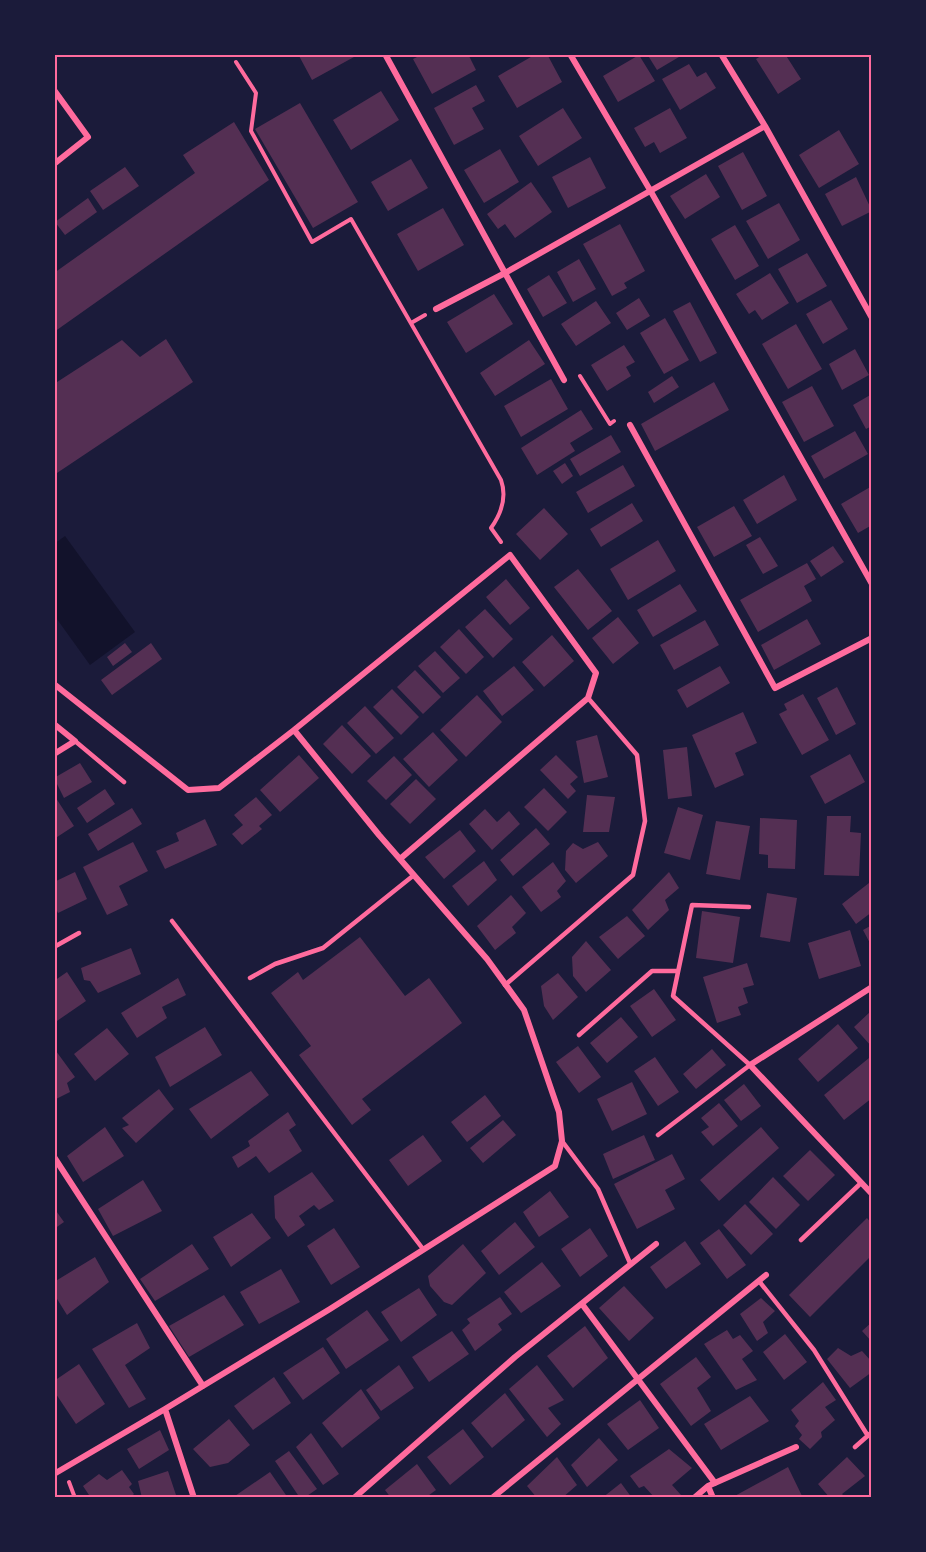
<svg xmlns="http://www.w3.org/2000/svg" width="926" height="1552" viewBox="0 0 926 1552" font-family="'Space Grotesk',sans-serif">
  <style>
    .water { fill: #12122b }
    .building { fill: #542f53 }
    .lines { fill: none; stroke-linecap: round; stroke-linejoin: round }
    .path { stroke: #ff6b9d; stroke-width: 4 }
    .service { stroke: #ff6b9d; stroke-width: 4.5 }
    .minor { stroke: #ff6b9d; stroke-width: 6 }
    .neatline { fill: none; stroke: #ff6b9d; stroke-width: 2 }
  </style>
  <rect width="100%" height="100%" fill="#1b1b3a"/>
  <!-- water -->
  <path class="water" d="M65,536L135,632L90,665L54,615V544Z"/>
  <!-- building -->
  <path class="building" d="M298,54H353L354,57L312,80Z
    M423,54H468L476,70L432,94L413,59Z
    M536,54H547L562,82L517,108L498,76Z
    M647,54H684L657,70Z
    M764,54H785L801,79L778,94L756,59Z
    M639,55L655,81L618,102L603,76Z
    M689,64L697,77L706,72L716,88L680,110L662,79Z
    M476,85L485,101L472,108L484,129L454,145L434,108Z
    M381,91L399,120L351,150L333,120Z
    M300,103L358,202L313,228L255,129Z
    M563,108L582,138L538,166L519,136Z
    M670,108L687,138L660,153L654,142L645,147L634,128Z
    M234,122L269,180L54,332V273L195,173L183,155Z
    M839,130L859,164L819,188L799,155Z
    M500,149L519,182L484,203L464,170Z
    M743,152L767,196L742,210L718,166Z
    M590,157L606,188L568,208L552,177Z
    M411,159L428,188L388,211L371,182Z
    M125,167L139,186L103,210L90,191Z
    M706,174L720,197L685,219L670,196Z
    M856,177L872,211L842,226L825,194Z
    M531,182L552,212L515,238L505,224L498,229L487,214Z
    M88,198L97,212L65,235L55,222Z
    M779,203L800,240L768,259L746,221Z
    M443,208L464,245L418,271L397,234Z
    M620,224L645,271L624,283L627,288L612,296L583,244Z
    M735,225L759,266L735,280L711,239Z
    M807,253L827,286L797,303L778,269Z
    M579,259L596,289L573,302L557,272Z
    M770,273L789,303L762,320L755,310L749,314L736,294Z
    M549,275L567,303L543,317L527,289Z
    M494,294L513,324L466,353L447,322Z
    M639,298L650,316L627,330L616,313Z
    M831,300L848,329L823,344L806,314Z
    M596,301L611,323L576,346L561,324Z
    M690,302L717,353L700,362L673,311Z
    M665,318L689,360L664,374L640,333Z
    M796,324L822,369L788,389L762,344Z
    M166,339L193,382L54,475V384L122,340L140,357Z
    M529,340L545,364L495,396L480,373Z
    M624,345L635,362L626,367L631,376L607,391L591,365Z
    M855,349L869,375L842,390L829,364Z
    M672,376L679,387L654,403L648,392Z
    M551,379L568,409L521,437L504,406Z
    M714,382L729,410L655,451L641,424Z
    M812,386L834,426L804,442L782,402Z
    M872,394V426L866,429L853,405Z
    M581,410L593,429L570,443L575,451L537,475L521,448Z
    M855,431L868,454L824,479L811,456Z
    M611,435L621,452L580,476L570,459Z
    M565,463L573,476L562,484L553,471Z
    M623,465L635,486L588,513L576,492Z
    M784,475L797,500L757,524L743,500Z
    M872,486V525L858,533L841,504Z
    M632,503L643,521L601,547L590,529Z
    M734,506L752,536L714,557L697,527Z
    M544,508L568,534L540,560L516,534Z
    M760,537L778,566L763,574L746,545Z
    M658,540L676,571L628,600L610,569Z
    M833,546L844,562L821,577L810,561Z
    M807,563L816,579L804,586L812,601L758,632L740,600Z
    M578,569L612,611L588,630L554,587Z
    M506,579L530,608L510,625L486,597Z
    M680,584L697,611L653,637L637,610Z
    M485,609L513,639L493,658L465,627Z
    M618,617L639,643L613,664L592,638Z
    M807,619L821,644L774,670L761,645Z
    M705,620L719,645L674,670L660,645Z
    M459,629L484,657L466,674L440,647Z
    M552,635L574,661L544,687L522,662Z
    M125,643L132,652L113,666L107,657Z
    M151,643L162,659L112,695L101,680Z
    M435,651L460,678L443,693L418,666Z
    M514,666L534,690L502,716L483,691Z
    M720,666L730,683L687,708L677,690Z
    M415,670L441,697L423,714L397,687Z
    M837,687L856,724L836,735L817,698Z
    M392,689L419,717L401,735L373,707Z
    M803,694L829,740L802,755L779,714L787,710L784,704Z
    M477,695L502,722L466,757L440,730Z
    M365,706L394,738L376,754L347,723Z
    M743,712L757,743L735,753L744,775L715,788L692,735Z
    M342,725L371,756L352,774L323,744Z
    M433,732L458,760L429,787L403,759Z
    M597,735L608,777L584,783L576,741Z
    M687,747L692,796L668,799L663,750Z
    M850,754L865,782L825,804L810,776Z
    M299,755L319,778L280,812L260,790Z
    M556,755L578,777L570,784L576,791L568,799L540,770Z
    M394,756L412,775L386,800L367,781Z
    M80,763L92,782L64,798L54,778Z
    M416,779L436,799L410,824L390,804Z
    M544,788L567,812L548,831L524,807Z
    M105,789L115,804L87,823L77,808Z
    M54,795L74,826L54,839Z
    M587,795L615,797L609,832H583Z
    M256,797L272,815L259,826L262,829L242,845L232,834L243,825L234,815Z
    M678,807L703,815L690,860L664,853Z
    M132,808L142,824L98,851L88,834Z
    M485,809L497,822L509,811L520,824L492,850L469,824Z
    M827,816H851L850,832L861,833L859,876L824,875Z
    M760,818L797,820L795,869L768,868V855L759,854Z
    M205,819L217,845L165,869L156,851L179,841L176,833Z
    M716,821L750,826L740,880L706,874Z
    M536,828L550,844L513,876L500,860Z
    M460,830L476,851L444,879L425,857Z
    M133,842L148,871L119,886L128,905L107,915L83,867Z
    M598,842L608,856L576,883L565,870L566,851L573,843L583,849Z
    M484,861L497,880L468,906L452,886Z
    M553,862L566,881L557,891L561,897L541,912L522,887Z
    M75,872L87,899L58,913L54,905V882Z
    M669,872L679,888L665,900L669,910L648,930L632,910Z
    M869,883L872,888V912L856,924L842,904Z
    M767,893L797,898L790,942L760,937Z
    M511,895L526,913L512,927L516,933L495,950L477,926Z
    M702,911L740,917L733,963L696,958Z
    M627,916L645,936L618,959L599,937Z
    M872,925V947L863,930Z
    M850,930L861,966L819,979L808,943Z
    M360,937L405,996L429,978L462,1023L362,1099L371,1110L352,1125L299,1055L311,1046L271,993L298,972L303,980Z
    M586,941L611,970L586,992L573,976L572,957Z
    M131,948L141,974L98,993L90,981L84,980L81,968Z
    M747,963L754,985L743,988L748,1003L738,1007L741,1015L717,1023L703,977Z
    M67,972L86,1001L54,1023V981Z
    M558,973L578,997L553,1020L544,1006L541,986Z
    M178,978L186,995L162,1007L167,1018L137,1038L121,1013Z
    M654,989L676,1020L652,1037L630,1006Z
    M871,1011L872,1013V1047L854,1027Z
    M621,1017L638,1037L607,1063L590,1043Z
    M838,1024L858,1048L818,1082L798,1059Z
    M205,1027L222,1055L170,1087L155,1057Z
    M107,1028L129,1054L95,1081L74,1054Z
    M578,1046L601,1077L579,1093L556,1062Z
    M712,1049L726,1065L696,1089L683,1074Z
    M56,1051L75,1077L67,1083L70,1092L54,1100V1053Z
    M655,1057L679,1092L658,1106L634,1071Z
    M869,1058L872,1062V1098L844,1120L824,1095Z
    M251,1071L269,1095L211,1139L189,1109Z
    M632,1082L647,1114L612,1131L597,1099Z
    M744,1084L761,1106L741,1121L724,1100Z
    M159,1089L174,1109L136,1143L122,1128L129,1125L122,1118Z
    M485,1095L501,1116L467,1142L451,1122Z
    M719,1103L738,1126L713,1146L701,1132L709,1127L701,1118Z
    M288,1112L296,1125L289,1130L302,1151L269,1173L256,1156L238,1168L232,1157L250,1146L248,1141Z
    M503,1120L516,1135L483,1163L470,1148Z
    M105,1127L124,1156L83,1182L67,1156Z
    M761,1127L779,1148L719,1201L700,1180Z
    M423,1135L442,1161L408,1186L389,1160Z
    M644,1135L655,1160L613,1179L603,1154Z
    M810,1150L835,1175L808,1201L783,1176Z
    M672,1154L685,1179L665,1190L675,1209L637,1229L614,1184Z
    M312,1172L334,1201L319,1210L314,1205L299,1216L305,1225L288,1237L275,1218L274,1196Z
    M773,1177L800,1205L776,1229L749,1202Z
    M143,1180L162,1211L113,1236L98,1209Z
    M550,1191L569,1217L539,1237L523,1212Z
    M745,1204L773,1234L751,1255L723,1225Z
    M54,1208L64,1222L54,1229Z
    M252,1213L271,1238L231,1267L213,1237Z
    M867,1218L872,1224V1255L810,1317L789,1295Z
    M515,1222L535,1247L499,1275L481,1251Z
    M334,1228L360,1267L331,1285L307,1246Z
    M590,1228L608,1256L580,1277L561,1249Z
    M719,1229L746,1265L727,1279L700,1243Z
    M685,1241L701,1264L666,1289L650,1267Z
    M192,1244L209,1269L155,1301L140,1279Z
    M463,1244L486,1273L452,1305L444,1302L430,1286L428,1276Z
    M95,1257L109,1282L67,1315L54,1294V1282Z
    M542,1262L561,1286L521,1313L504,1292Z
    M281,1269L300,1302L259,1324L240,1292Z
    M624,1286L654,1318L629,1341L599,1308Z
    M419,1288L437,1315L401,1342L381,1312Z
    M224,1295L244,1325L189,1357L169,1326Z
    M500,1297L512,1314L498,1324L502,1330L475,1351L462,1330L470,1323L467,1319Z
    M761,1298L775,1311L763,1322L768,1333L757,1341L740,1314Z
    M367,1310L389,1340L346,1369L326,1339Z
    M872,1322V1342L862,1331Z
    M137,1323L150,1348L125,1365L146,1399L129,1408L92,1349Z
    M585,1326L608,1358L573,1388L547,1356Z
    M727,1330L733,1339L740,1335L753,1351L742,1359L757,1380L736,1390L704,1344Z
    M452,1331L469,1354L429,1382L412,1357Z
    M785,1334L807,1362L784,1380L763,1352Z
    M323,1347L340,1373L303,1400L283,1373Z
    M838,1348L851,1356L862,1351L872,1362V1372L850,1388L827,1359Z
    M696,1357L711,1377L697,1388L711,1411L691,1426L660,1384Z
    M79,1364L105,1404L76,1424L54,1391V1381Z
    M399,1365L414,1388L381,1411L366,1390Z
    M537,1365L564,1400L548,1408L561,1424L547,1437L509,1389Z
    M274,1377L291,1403L253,1430L234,1406Z
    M823,1382L836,1400L825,1407L835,1420L821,1432L822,1437L810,1449L799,1439L802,1435L795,1426L799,1421L791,1410Z
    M361,1389L380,1418L342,1448L322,1423Z
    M505,1393L525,1420L492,1448L471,1423Z
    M750,1396L769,1421L721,1450L704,1424Z
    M640,1400L659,1428L628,1450L607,1424Z
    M229,1419L250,1445L228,1463L210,1467L193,1449Z
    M463,1429L484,1457L450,1485L427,1457Z
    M160,1430L169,1450L139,1469L127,1449Z
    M311,1433L339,1474L323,1485L296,1447Z
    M599,1438L618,1460L587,1487L571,1465Z
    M669,1449L692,1468L672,1485L681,1495L678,1498H655L644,1486L639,1488L630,1476Z
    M289,1451L317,1489L304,1498H300L275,1461Z
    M557,1457L577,1485L562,1498H537L527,1486Z
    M847,1457L865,1476L842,1494L846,1498H830L818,1484Z
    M417,1464L436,1490L425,1498H391L385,1490Z
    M788,1467L803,1498H731Z
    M122,1470L132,1484L129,1487L134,1494L130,1498H91L83,1486L99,1474L107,1480Z
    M168,1471L177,1498H142L138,1481Z
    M270,1472L288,1498H232Z
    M621,1483L632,1498H602Z"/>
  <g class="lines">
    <!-- path -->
    <path class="path" d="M236,62L256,93L251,131L312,242L351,219L501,480C507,497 501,514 491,528L501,542
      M411,323L425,315
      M580,376L610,424L614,421
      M69,1482L75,1498"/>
    <!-- service -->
    <path class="service" d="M75,741L124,782
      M172,921L423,1249
      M54,947L79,933
      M250,978L275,964L323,948L414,875
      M505,985L633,875L645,821L637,755L588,698
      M579,1035L652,971H678
      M658,1135L750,1065L673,996L692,905L749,907
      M562,1141L598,1189L630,1263
      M801,1240L861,1183
      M759,1281L814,1350L868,1436
      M855,1447L872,1432"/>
    <!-- minor -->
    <path class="minor" d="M385,54L505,273L436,309
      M570,54L650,190L872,584
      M721,54L765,126L872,318
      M54,90L88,137L54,164
      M564,380L505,273L765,126
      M630,425L775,688L872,638
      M54,684L188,790L219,788L294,730L379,835L487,959L524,1010L559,1112L562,1141L555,1166L330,1309L165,1409L54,1474
      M54,724L75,741L54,754
      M294,730L510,555L596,673L588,698L400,859
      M872,987L750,1065L872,1194
      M54,1157L203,1386
      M582,1304L715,1483
      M165,1409L194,1498
      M708,1486L713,1498
      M354,1498L515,1357L656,1244
      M492,1498L766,1275
      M694,1498L708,1486L796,1447"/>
  </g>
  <!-- border -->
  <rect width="926" height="1552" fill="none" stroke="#1b1b3a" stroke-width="111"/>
  <rect x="56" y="56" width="814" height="1440" class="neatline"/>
</svg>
